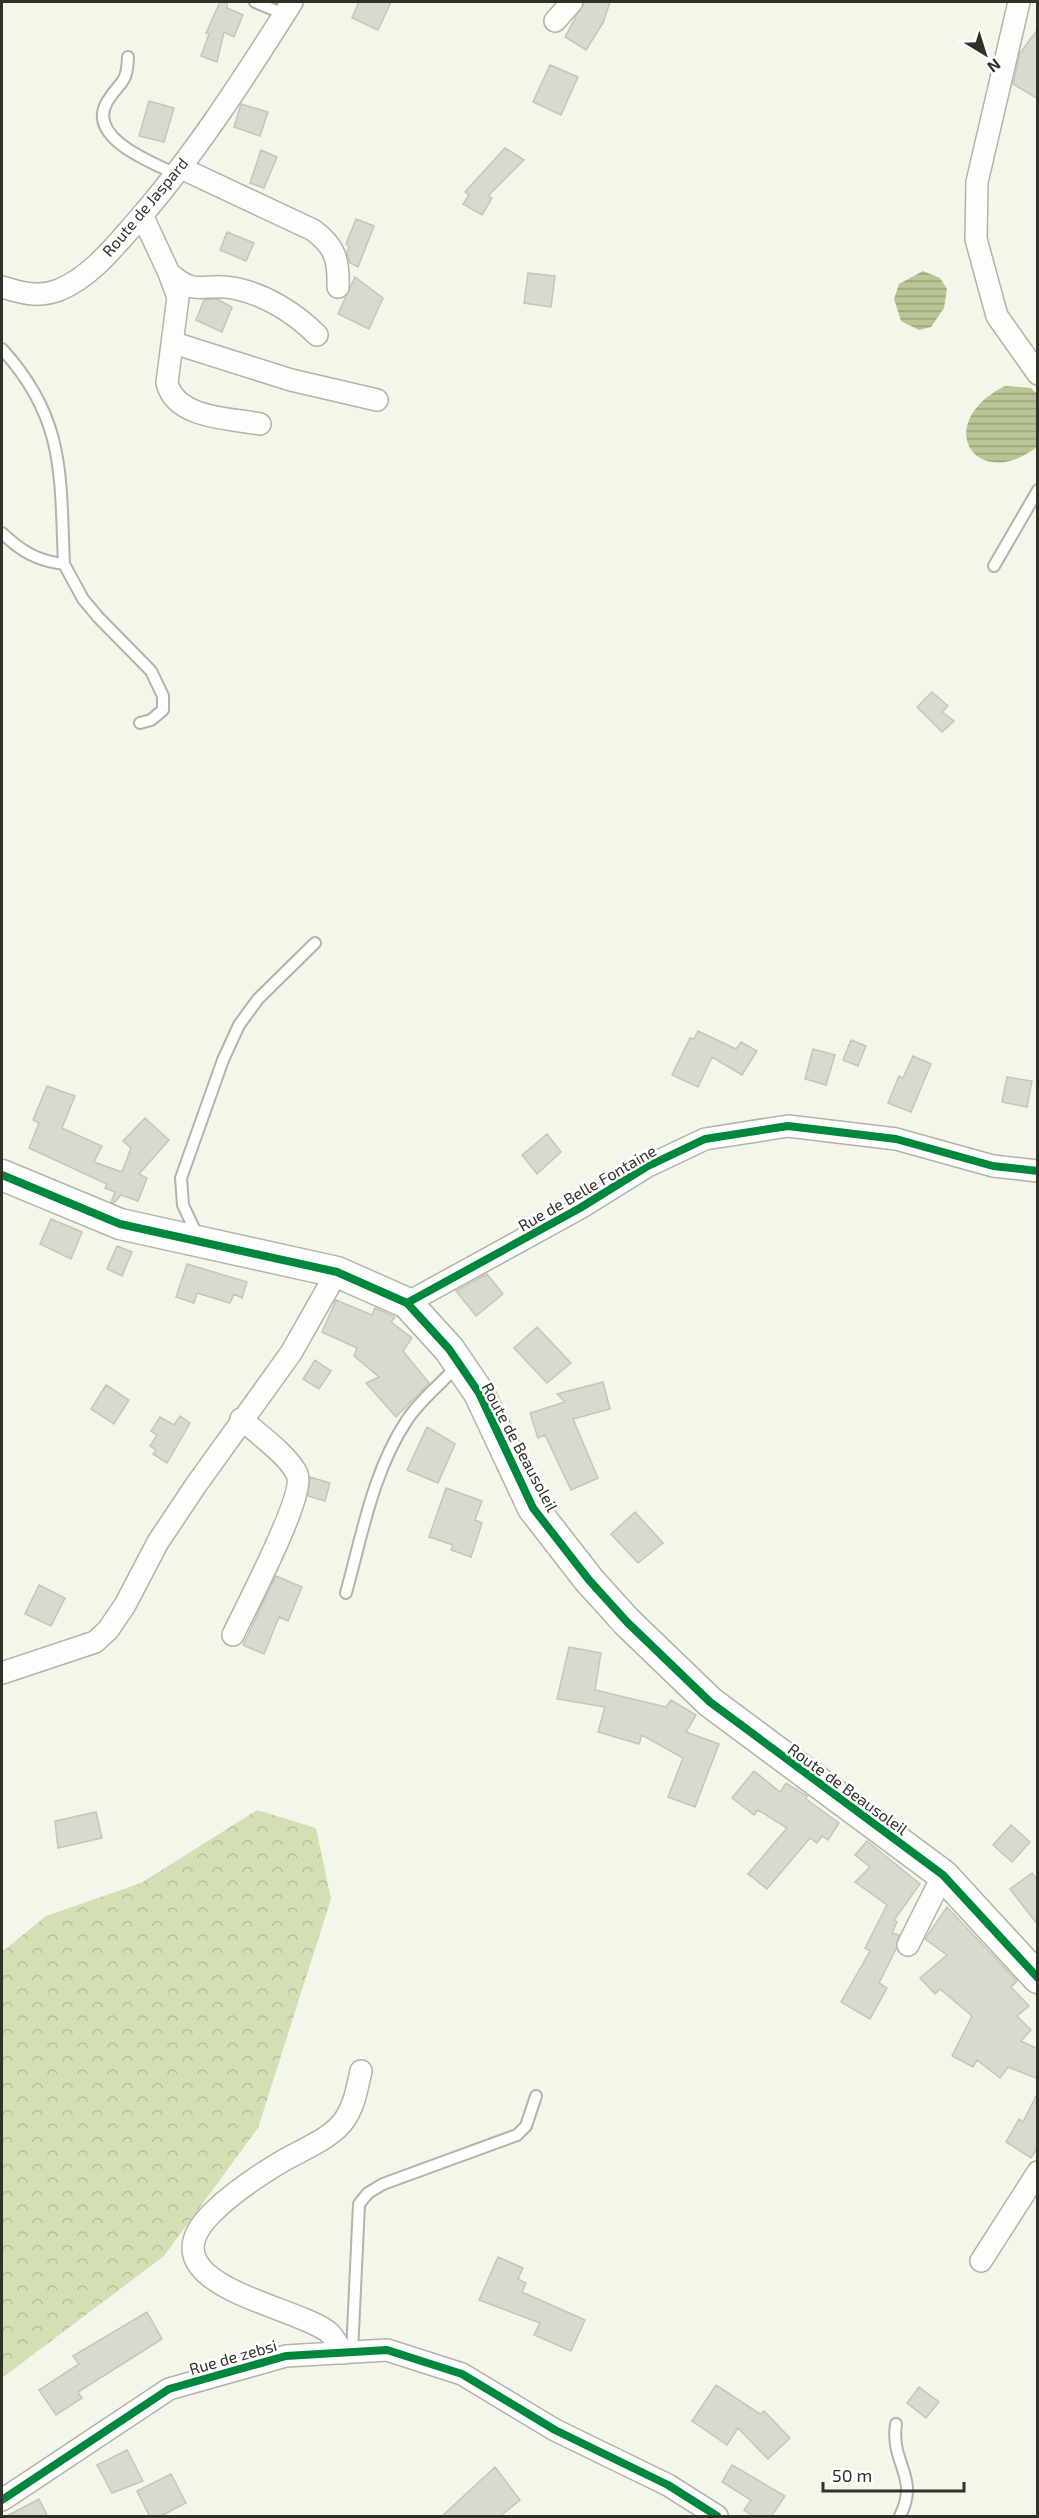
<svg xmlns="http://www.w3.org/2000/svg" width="1039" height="2518" viewBox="0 0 1039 2518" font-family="'Exo 2',sans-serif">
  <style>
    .forest { fill: url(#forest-crowns) }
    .water { fill: url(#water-rules) }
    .building { fill: #d7dacf; stroke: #c3c6bb; stroke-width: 1.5 }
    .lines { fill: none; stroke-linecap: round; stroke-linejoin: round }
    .lane-casing { stroke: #b0b4a9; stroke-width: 14 }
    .street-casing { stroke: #b0b4a9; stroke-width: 24 }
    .secondary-casing { stroke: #b0b4a9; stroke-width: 33 }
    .lane { stroke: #fdfefc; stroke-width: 10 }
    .street { stroke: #fdfefc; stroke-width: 21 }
    .secondary { stroke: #fdfefc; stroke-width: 30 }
    .cycleway-casing { stroke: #fff; stroke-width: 11 }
    .cycleway { stroke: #00873e; stroke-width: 8 }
    .labels { text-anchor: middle; stroke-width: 5; stroke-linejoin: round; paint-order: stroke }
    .street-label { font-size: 16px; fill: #303229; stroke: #fff }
  </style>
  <defs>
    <pattern id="forest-crowns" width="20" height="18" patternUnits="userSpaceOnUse" patternTransform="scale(1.5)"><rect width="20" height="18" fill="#d4dfb4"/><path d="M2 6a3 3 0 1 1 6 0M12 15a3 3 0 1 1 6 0" fill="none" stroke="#b6c09b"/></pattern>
    <pattern id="water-rules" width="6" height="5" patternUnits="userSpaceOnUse" patternTransform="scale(1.5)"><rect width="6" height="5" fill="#b9c593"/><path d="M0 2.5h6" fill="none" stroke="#97a178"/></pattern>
  </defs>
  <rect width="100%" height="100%" fill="#f3f7e9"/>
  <!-- forest -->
  <path class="forest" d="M257,1810L316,1828L331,1899L258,2128L164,2256L2,2378V1952L46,1916L141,1883Z"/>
  <!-- water -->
  <path class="water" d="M923,271L940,278L947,289L944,308L931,327L919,330L901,321L894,299L899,284Z
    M1005,386L1031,388L1037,394V447C975,494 931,423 1005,386Z"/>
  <!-- building -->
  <path class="building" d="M220,2H227V8L243,15L234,37L224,32L217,62L201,56L209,34L206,33Z
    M359,2H391L378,30L352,18Z
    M584,2H610L603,23L586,50L565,37Z
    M1038,29V99L1013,84L1020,53Z
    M550,65L578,77L561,115L533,102Z
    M149,101L174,108L164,142L139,136Z
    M241,104L268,112L260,136L234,127Z
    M505,148L524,160L488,196L492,198L482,215L463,204L469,195L465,192Z
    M261,150L277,157L264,188L250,183Z
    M356,219L374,226L358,267L350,263L347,253L349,246L346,244Z
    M227,232L254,243L246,261L220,250Z
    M528,273L555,276L551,307L524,303Z
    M355,277L383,298L369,329L338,314Z
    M217,299L232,307L222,332L196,320L204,300Z
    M932,692L948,706L942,712L954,721L942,732L917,707Z
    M698,1031L736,1049L741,1042L757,1051L742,1075L712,1057L698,1087L672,1075L690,1038L694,1039Z
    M851,1040L866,1046L858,1066L843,1060Z
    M813,1049L835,1055L826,1085L805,1079Z
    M913,1056L931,1064L911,1112L888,1103L899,1076L903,1078Z
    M1007,1077L1032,1081L1027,1107L1002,1102Z
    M47,1086L75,1096L62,1128L102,1146L94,1162L122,1172L131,1148L123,1141L145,1118L169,1140L139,1174L147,1178L138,1201L121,1195L114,1203L111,1202L115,1192L105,1188L107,1184L29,1148L39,1123L33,1120Z
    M547,1134L561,1152L537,1174L522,1155Z
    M51,1219L82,1232L71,1259L40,1244Z
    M117,1246L132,1252L122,1276L107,1269Z
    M187,1264L247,1282L242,1298L234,1294L230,1303L197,1293L194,1303L176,1297Z
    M487,1274L503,1294L476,1316L456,1291Z
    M336,1300L372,1315L375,1308L395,1317L391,1322L412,1338L403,1351L429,1383L396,1417L366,1383L379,1377L354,1356L357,1348L322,1332Z
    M537,1327L571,1363L547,1383L514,1348Z
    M315,1360L331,1371L319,1389L303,1379Z
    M603,1382L610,1409L573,1419L598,1478L571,1490L545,1435L538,1438L530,1413L565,1402L557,1394Z
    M106,1385L129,1400L114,1424L91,1409Z
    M180,1416L190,1423L167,1463L153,1454L156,1450L150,1446L157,1435L151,1431L160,1417L174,1425Z
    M427,1427L455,1444L438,1483L407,1470Z
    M310,1477L330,1483L325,1501L308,1496Z
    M446,1488L482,1501L475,1520L482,1523L471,1557L451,1550L453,1545L429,1537Z
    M635,1512L663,1543L638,1563L611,1534Z
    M276,1576L302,1587L288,1621L279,1617L264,1654L243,1645Z
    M39,1585L65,1598L51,1626L25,1614Z
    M569,1647L601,1653L595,1690L666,1707L671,1700L696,1715L686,1732L719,1744L695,1807L668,1797L683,1758L642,1735L639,1744L598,1732L605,1707L557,1699Z
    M754,1771L780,1792L786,1783L807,1796L806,1799L839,1823L828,1840L822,1836L817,1843L810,1838L767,1889L748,1874L787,1828L758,1810L754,1815L732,1798Z
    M96,1812L102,1838L58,1848L55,1821Z
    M1011,1825L1030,1842L1012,1862L993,1845Z
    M867,1841L920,1884L894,1920L897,1922L892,1933L899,1935L896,1949L879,1983L887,1988L870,2019L841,2002L870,1951L865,1948L887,1905L855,1882L870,1867L855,1855Z
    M1032,1873L1038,1881V1925L1010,1889Z
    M947,1907L1017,1981L1011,1987L1029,2006L1017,2016L1031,2030L1021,2041L1038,2049V2079L1008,2067L1000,2078L977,2060L973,2067L952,2056L972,2016L940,1989L935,1994L920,1978L947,1955L925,1939Z
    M1038,2092V2147L1031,2158L1006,2142L1019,2119L1023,2122Z
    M498,2257L523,2268L518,2279L526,2283L522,2292L585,2320L571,2351L534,2335L540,2323L479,2300Z
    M147,2312L162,2339L78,2392L82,2398L56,2415L39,2390L79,2364L73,2356Z
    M716,2385L760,2414L764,2411L790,2438L768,2459L738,2428L727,2445L692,2421Z
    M919,2387L939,2402L926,2418L907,2403Z
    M127,2450L143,2481L112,2493L97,2465Z
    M732,2465L785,2496L771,2517H754L744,2510L751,2500L722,2482Z
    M495,2467L520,2500L499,2517H441Z
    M171,2474L186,2503L159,2517H150L137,2491Z
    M39,2499L48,2517H5Z"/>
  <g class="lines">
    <defs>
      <path id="lane" d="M255,2L284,14
        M128,57C127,86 120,80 107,102C86,138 153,163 176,174
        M2,349C66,419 60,476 64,564C37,561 21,551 2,533
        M64,564L83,599L98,617L151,671L163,696V710L151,720L140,723
        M994,566L1038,490
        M198,1237L183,1205L181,1178L223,1060L239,1025L258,999L315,943
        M346,1593C362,1535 373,1471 407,1420C420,1400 441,1384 457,1366
        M352,2353L359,2204L368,2193L383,2184L517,2135L526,2126L536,2096
        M896,2424C890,2464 920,2476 900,2516"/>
      <path id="street" d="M1019,2L977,182L976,239L997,316L1038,374
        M555,21L572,2
        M181,168L313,230C335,246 339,260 338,287
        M142,215L169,273L178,297L167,383C176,419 230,418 260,424
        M169,273C197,298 203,282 233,288C265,294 295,313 317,335
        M2,287C22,293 38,298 59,290C88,278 111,251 131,228C192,159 243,80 292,2
        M174,343L291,380L377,400
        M407,1303L580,1208L646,1167L705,1139L788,1126L896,1139L993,1166L1038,1171
        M233,1635C245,1609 306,1495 297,1474C289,1456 256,1432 241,1419
        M2,1673L95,1642L108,1630L125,1605L158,1542L196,1485L291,1353L337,1272
        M908,1945L943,1875
        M981,2261L1038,2172
        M343,2353C338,2345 334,2336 327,2331C290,2304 141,2284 212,2213C233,2192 256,2177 281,2162C301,2150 333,2138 345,2119C355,2104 357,2088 361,2071
        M2,2500L169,2389L286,2356L387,2350L462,2374L555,2430L668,2485L717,2516"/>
      <path id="secondary" d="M2,1175L120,1224L337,1272L407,1303L449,1349L479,1393L533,1508L589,1580L627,1622L710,1702L943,1875L1038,1978"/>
    </defs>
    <!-- lane casing -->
    <use href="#lane" class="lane-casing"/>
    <!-- street casing -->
    <use href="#street" class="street-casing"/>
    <!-- secondary casing -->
    <use href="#secondary" class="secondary-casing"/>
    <!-- lane -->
    <use href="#lane" class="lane"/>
    <!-- street -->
    <use href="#street" class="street"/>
    <!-- secondary -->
    <use href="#secondary" class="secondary"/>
    <defs>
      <path id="cycleway" d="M2,1175L120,1224L337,1272L407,1303L449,1349L479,1393L533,1508L589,1580L627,1622L710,1702L943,1875L1038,1978
        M407,1303L580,1208L646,1167L705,1139L788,1126L896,1139L993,1166L1038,1171
        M2,2500L169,2389L286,2356L387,2350L462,2374L555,2430L668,2485L717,2516"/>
    </defs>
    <!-- cycleway casing -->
    <use href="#cycleway" class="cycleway-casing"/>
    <!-- cycleway -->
    <use href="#cycleway" class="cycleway"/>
  </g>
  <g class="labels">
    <!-- street labels -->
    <g class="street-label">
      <text transform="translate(145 207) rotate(-50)" y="6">Route de Jaspard</text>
      <text transform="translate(587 1188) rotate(-30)" y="6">Rue de Belle Fontaine</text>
      <text transform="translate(520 1447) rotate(62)" y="6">Route de Beausoleil</text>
      <text transform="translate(848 1789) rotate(36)" y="6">Route de Beausoleil</text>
      <text transform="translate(233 2357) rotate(-16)" y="6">Rue de zebsi</text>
    </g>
  </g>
  <!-- border -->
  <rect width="1039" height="2518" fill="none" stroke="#303229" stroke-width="6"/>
  <!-- north arrow -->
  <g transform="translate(985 54) rotate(142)" stroke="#ffffff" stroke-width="4.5" paint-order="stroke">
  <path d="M0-4.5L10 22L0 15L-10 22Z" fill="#303229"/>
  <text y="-9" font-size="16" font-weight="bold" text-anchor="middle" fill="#303229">N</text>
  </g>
  <!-- scale -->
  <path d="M823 2482v9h141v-9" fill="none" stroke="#303229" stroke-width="3"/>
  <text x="832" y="2482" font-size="18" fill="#303229" stroke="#ffffff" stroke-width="4.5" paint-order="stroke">50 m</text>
</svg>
